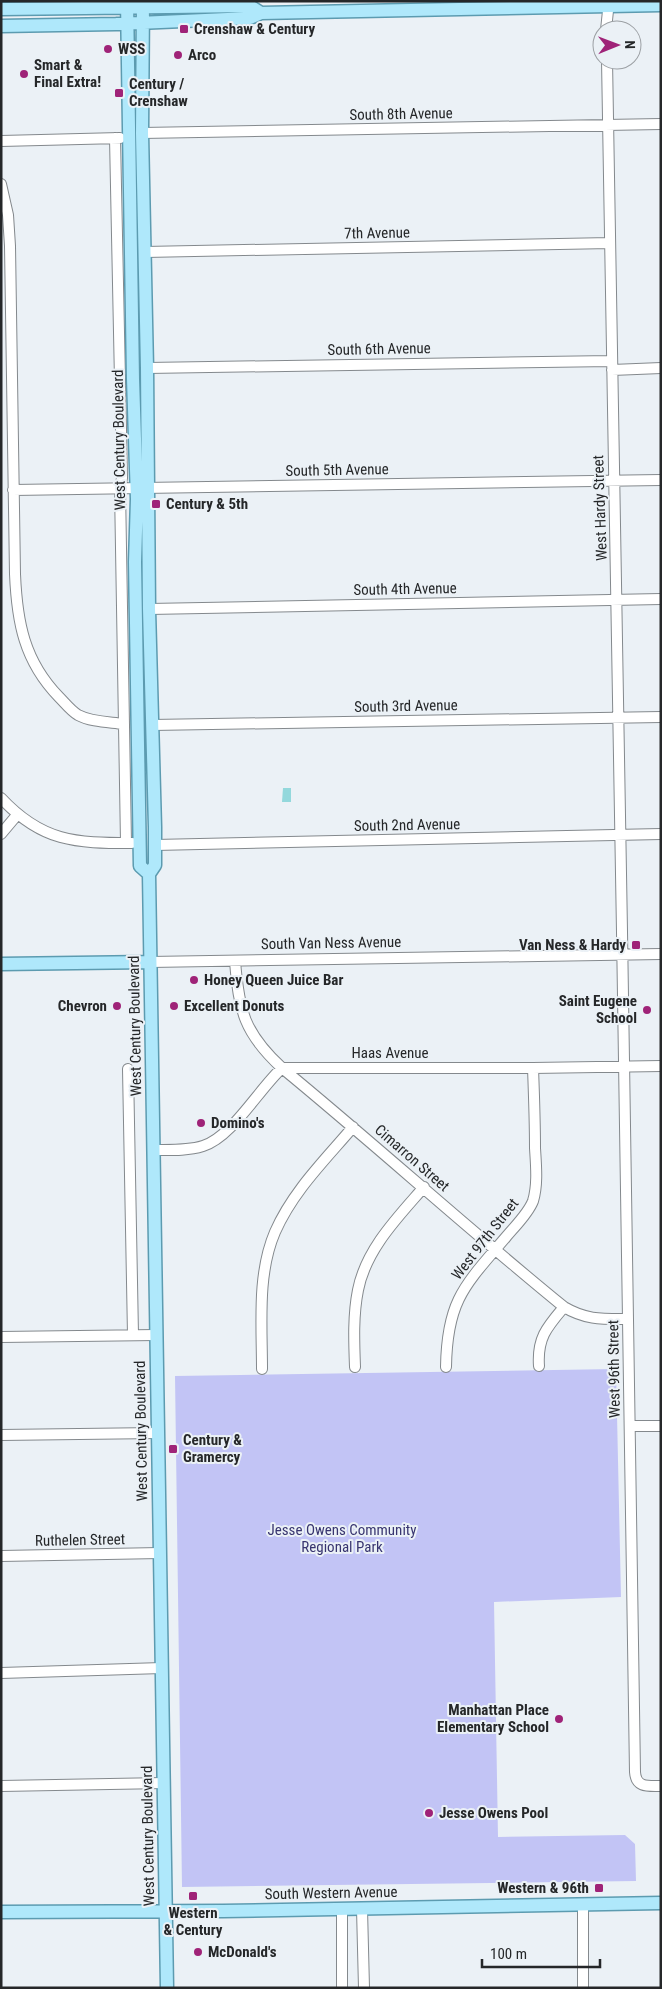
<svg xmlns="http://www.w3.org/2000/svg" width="662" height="1989" viewBox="0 0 662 1989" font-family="'Roboto Condensed',sans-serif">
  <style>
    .green { fill: #c2c4f5 }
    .water { fill: #93d8dc }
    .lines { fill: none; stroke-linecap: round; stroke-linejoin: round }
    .minor-casing { stroke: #84898d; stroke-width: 12 }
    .major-casing { stroke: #5c9bb0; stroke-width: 15 }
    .minor { stroke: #fff; stroke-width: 10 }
    .major { stroke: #afe8fb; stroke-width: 12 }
    .poi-dot { fill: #9f2378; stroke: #ebf1f6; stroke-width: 2 }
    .labels { text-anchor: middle; stroke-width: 4; stroke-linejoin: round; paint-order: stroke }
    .poi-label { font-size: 15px; font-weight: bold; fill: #252729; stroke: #ebf1f6; text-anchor: start }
    .street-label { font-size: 15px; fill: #252729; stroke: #ebf1f6 }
    .park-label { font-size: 15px; fill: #383570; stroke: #ebf1f6 }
  </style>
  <rect width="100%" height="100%" fill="#ebf1f6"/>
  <!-- green -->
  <path class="green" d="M616,1369L621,1597L494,1602L498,1837L625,1835L635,1844L636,1881L182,1887L175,1376Z"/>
  <!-- water -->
  <path class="water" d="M283,788H291V802H282Z"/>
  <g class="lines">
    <defs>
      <path id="minor" d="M606,30L609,1
        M607,60C618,631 626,1201 635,1772C636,1788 648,1786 661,1786
        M142,133L661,124
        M115,138L122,478L120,489L126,843
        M1,141L120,138
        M1,184L8,215L10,246L15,574C17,622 24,661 59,697C65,703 71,711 78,715C91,722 109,722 123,724
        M145,252L610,243
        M147,368L611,361
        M612,370L661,368
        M13,490L661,480
        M149,609L661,599
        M152,725L661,717
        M1,798C42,842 75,843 132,843
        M1,834L17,815
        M155,845L661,834
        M235,961C239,1011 244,1033 282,1068C377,1146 468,1229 564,1307C586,1320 602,1319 628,1319
        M150,962L661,954
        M128,1069L133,1335
        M153,1150C169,1150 187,1151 203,1146C232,1137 259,1089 282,1068H533L661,1066
        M1,1337L156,1335
        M539,1366C537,1338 547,1327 564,1307
        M355,1367C354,1341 353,1315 358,1290C366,1249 398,1217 424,1187
        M446,1367C447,1300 465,1285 506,1237C515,1226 528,1214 533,1201C538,1184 536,1165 535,1148C535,1121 534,1095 533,1068
        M262,1369C262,1324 257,1274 275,1232C293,1191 325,1160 353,1127
        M630,1426H661
        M1,1435L157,1433
        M1,1556L160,1553
        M1,1673L162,1668
        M1,1786L164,1783
        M583,1905V1988
        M342,1909V1988
        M362,1909L364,1988"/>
      <path id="major" d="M127,1L133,379L137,499L135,562L140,866L149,874
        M143,1L142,133L147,368L149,609L155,827V865L149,874L167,1988
        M1,9L250,6L261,13
        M1,26L116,24L250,18L261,13L661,5
        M1,964L150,962
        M1,1912L223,1911L661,1903"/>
    </defs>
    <!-- minor casing -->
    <use href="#minor" class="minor-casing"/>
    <!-- major casing -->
    <use href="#major" class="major-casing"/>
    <!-- minor -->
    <use href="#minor" class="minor"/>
    <!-- major -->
    <use href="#major" class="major"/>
  </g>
  <!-- markers -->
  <g class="poi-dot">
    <rect x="179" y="24" width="10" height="10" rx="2.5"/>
    <circle cx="108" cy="49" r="5"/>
    <circle cx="178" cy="55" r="5"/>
    <circle cx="24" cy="74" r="5"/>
    <rect x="114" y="88" width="10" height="10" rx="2.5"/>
    <rect x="151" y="499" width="10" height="10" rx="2.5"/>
    <rect x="631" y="940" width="10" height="10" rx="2.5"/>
    <circle cx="194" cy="980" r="5"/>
    <circle cx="117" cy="1006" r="5"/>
    <circle cx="174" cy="1006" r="5"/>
    <circle cx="647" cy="1010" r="5"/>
    <circle cx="201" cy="1123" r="5"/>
    <rect x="168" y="1444" width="10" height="10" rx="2.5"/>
    <circle cx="559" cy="1719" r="5"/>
    <circle cx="429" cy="1813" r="5"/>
    <rect x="594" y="1883" width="10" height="10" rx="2.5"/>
    <rect x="188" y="1891" width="10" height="10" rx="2.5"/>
    <circle cx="198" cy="1952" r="5"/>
  </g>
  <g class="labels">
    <!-- poi labels -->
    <g class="poi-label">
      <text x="194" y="34">Crenshaw &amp; Century</text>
      <text x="118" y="54">WSS</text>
      <text x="188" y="60">Arco</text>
      <text x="34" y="70">Smart &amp;<tspan x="34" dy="17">Final Extra!</tspan></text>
      <text x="129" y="89">Century /<tspan x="129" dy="17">Crenshaw</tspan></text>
      <text x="166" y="509">Century &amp; 5th</text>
      <text x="626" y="950" text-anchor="end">Van Ness &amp; Hardy</text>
      <text x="204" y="985">Honey Queen Juice Bar</text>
      <text x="637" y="1006" text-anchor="end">Saint Eugene<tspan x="637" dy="17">School</tspan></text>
      <text x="107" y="1011" text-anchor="end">Chevron</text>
      <text x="184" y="1011">Excellent Donuts</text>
      <text x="211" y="1128">Domino's</text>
      <text x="183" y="1445">Century &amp;<tspan x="183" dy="17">Gramercy</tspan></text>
      <text x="549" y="1715" text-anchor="end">Manhattan Place<tspan x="549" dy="17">Elementary School</tspan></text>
      <text x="439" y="1818">Jesse Owens Pool</text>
      <text x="589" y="1893" text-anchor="end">Western &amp; 96th</text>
      <text x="193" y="1918" text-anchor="middle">Western<tspan x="193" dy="17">&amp; Century</tspan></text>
      <text x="208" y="1957">McDonald's</text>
    </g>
    <!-- street labels -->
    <g class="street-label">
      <text transform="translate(401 114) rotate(-1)" y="5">South 8th Avenue</text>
      <text transform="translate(377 233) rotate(-1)" y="5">7th Avenue</text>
      <text transform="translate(379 349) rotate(-1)" y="5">South 6th Avenue</text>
      <text transform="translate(119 440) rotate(-91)" y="5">West Century Boulevard</text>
      <text transform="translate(337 470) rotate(-1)" y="5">South 5th Avenue</text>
      <text transform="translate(600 508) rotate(-92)" y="5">West Hardy Street</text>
      <text transform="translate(405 589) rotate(-1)" y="5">South 4th Avenue</text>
      <text transform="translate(406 706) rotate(-1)" y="5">South 3rd Avenue</text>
      <text transform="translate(407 825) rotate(-1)" y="5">South 2nd Avenue</text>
      <text transform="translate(331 943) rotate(-1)" y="5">South Van Ness Avenue</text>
      <text transform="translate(135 1026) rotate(-91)" y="5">West Century Boulevard</text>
      <text x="390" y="1058">Haas Avenue</text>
      <text transform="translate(412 1158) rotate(41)" y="5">Cimarron Street</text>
      <text transform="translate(485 1239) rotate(-52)" y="5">West 97th Street</text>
      <text transform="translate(614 1369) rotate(-91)" y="5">West 96th Street</text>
      <text transform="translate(141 1431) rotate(-91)" y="5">West Century Boulevard</text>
      <text transform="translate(80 1540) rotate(-1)" y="5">Ruthelen Street</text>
      <text transform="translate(148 1836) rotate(-91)" y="5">West Century Boulevard</text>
      <text transform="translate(331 1893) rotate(-1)" y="5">South Western Avenue</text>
    </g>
    <!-- park labels -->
    <g class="park-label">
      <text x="342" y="1535">Jesse Owens Community<tspan x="342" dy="17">Regional Park</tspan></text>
    </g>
  </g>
  <!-- border -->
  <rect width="662" height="1989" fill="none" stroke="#252729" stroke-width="5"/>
  <!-- north arrow -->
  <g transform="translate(617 45) rotate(89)"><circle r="24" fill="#ebf1f6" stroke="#9ca0a4"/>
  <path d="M0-4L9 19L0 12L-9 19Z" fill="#9f2378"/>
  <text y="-8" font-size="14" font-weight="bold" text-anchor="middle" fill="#252729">N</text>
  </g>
  <!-- scale -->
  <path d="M482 1959v8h118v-8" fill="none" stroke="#252729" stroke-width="2.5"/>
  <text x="490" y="1959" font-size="15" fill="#252729" stroke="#ebf1f6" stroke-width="4" paint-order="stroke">100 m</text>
</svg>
